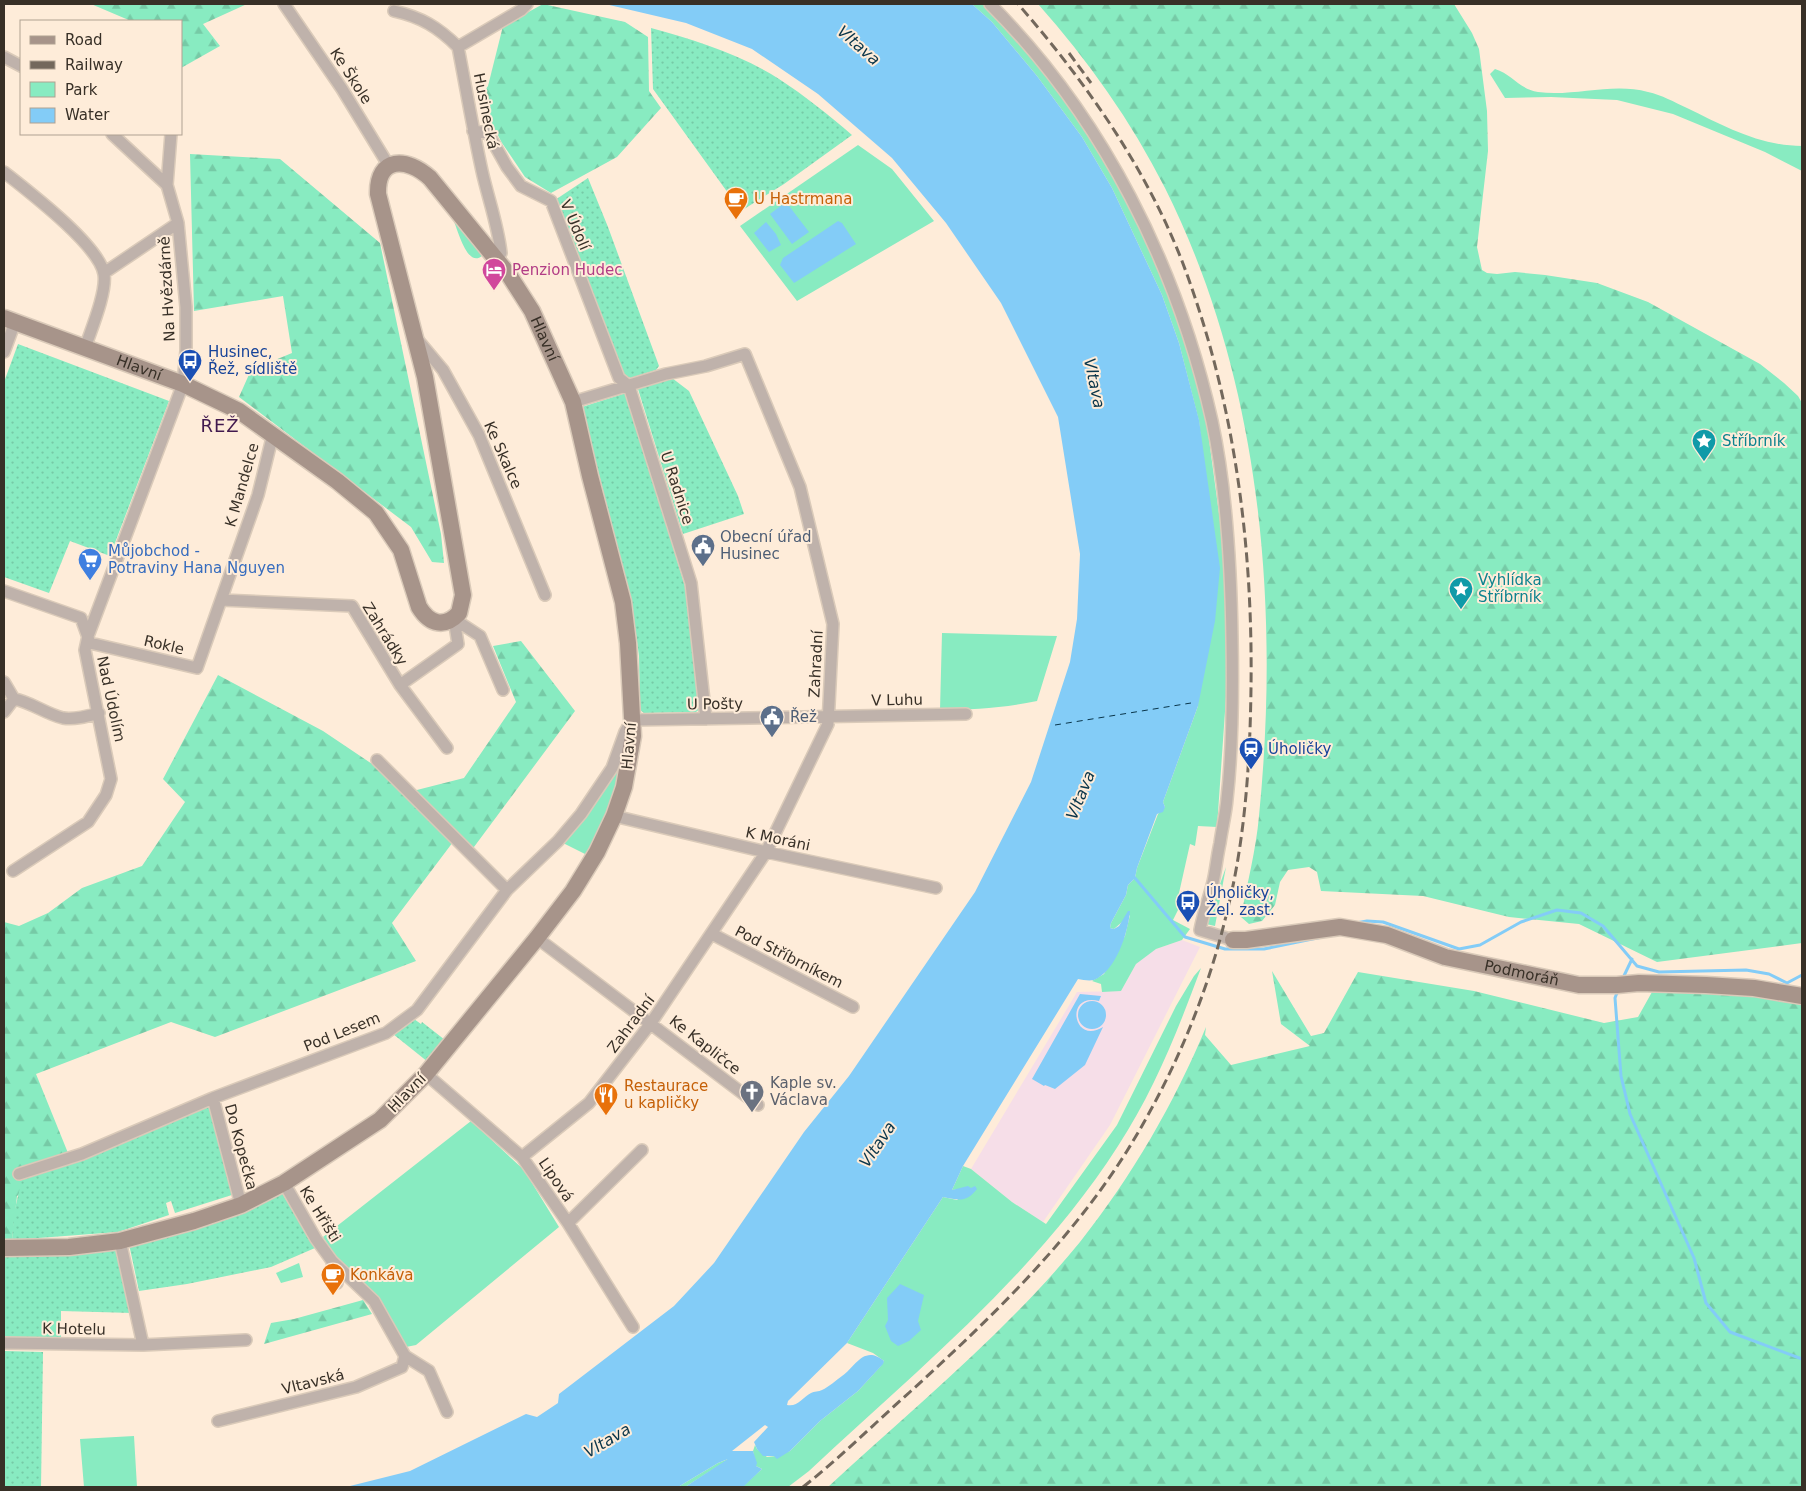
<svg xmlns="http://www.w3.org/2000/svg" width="1806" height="1491" viewBox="0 0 1806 1491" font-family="'DejaVu Sans',sans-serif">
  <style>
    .industrial { fill: #f6dee8 }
    .green { fill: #88ebc1 }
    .forest { fill: url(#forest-firs) }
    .garden { fill: url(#garden-dots) }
    .water { fill: #83ccf7 }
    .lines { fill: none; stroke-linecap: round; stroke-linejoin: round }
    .stream { stroke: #83ccf7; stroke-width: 3 }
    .ferry { stroke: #09354a; stroke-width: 1; stroke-dasharray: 6 5; stroke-linecap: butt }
    .street-casing { stroke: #dacab9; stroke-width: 14 }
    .secondary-casing { stroke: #dacab9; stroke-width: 19 }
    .street { stroke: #bfb2ab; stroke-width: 11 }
    .secondary { stroke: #a7948a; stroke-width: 16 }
    .rail { stroke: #73685c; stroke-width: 3; stroke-dasharray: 10 5; stroke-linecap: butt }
    .labels { text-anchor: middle; stroke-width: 4; stroke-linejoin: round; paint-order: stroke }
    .street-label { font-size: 15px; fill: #383027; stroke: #feecd9 }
    .food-label { font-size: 15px; fill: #c56008; stroke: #feecd9; text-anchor: start }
    .hotel-label { font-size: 15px; fill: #b23c85; stroke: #feecd9; text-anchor: start }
    .transit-label { font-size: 15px; fill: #164399; stroke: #feecd9; text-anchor: start }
    .culture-label { font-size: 15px; fill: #0d838f; stroke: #feecd9; text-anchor: start }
    .service-label { font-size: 15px; fill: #4e5e75; stroke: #feecd9; text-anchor: start }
    .shop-label { font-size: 15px; fill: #366cbe; stroke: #feecd9; text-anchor: start }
    .worship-label { font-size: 15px; fill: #5b616d; stroke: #feecd9; text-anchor: start }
    .water-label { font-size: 16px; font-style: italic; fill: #09354a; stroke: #feecd9 }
    .quarter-label { font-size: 18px; letter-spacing: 1px; fill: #41194e; stroke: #feecd9 }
  </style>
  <defs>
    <pattern id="forest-firs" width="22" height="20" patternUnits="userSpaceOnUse" patternTransform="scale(1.25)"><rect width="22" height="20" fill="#88ebc1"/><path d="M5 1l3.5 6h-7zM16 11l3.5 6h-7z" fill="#76caa6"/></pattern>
    <pattern id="garden-dots" width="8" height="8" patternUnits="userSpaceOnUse" patternTransform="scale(1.25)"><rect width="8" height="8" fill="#88ebc1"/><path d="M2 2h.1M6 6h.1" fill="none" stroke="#76caa6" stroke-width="1.8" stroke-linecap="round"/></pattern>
  </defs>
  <rect width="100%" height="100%" fill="#feecd9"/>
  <!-- industrial -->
  <path class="industrial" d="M1182,940L1200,947L1110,1125L1043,1222L1012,1202L971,1169L1077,992L1121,991L1136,964L1147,954L1156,949Z"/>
  <!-- green -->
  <path class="green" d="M972,4H987L1051,76L1108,160L1172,292L1203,395L1229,588L1226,697L1217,827L1198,826L1195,846L1190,844L1177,902L1181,904L1173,920L1190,929L1182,940L1156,949L1136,964L1121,991L1102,992L1101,984L1092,981L1104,974L1125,936L1130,915L1114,929L1110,928L1111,923L1126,895L1128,885L1135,878L1137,868L1158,814L1165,807L1163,802L1198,706L1203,460L1199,421L1179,343L1162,295L1112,188L1082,137L1037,76L992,22Z
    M1495,69C1512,74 1519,89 1538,92C1574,97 1612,82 1648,92C1662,95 1674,102 1687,108C1724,126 1760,146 1802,146V171L1765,152L1673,114L1617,100L1551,97L1505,98L1490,74Z
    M858,145L892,169L934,221L797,301L740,226Z
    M453,219L481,254L482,256C467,268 458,230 453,219Z
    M942,633L1057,636L1037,701C1004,708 973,710 940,710Z
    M623,742V768L609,809L587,855L563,843Z
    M1226,867L1215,926L1206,924Z
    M1201,968C1178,1030 1154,1091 1118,1146C1036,1274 918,1369 809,1471L788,1487H742L762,1469L756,1466L753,1451L755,1445L757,1449L767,1457L776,1456L790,1451L820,1421L858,1391L880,1367L884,1361L873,1353L847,1343L943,1197L957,1200L971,1188L952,1190L963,1166L971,1169L1012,1202L1046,1224L1117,1125L1176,1006L1194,976Z
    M471,1121L524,1170L559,1227L416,1345L406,1347L376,1296L337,1258L323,1237Z
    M299,1263L303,1277L281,1283L276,1273Z
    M134,1436L137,1487H84L80,1439Z
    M731,1458L685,1487H678L718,1463Z"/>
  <!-- forest -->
  <path class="forest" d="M91,4H247L203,24L220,46L181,68V21H131Z
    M543,4L625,22L648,37L649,91L661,108L617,157L551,193L525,177L502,143L479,99L488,86L503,26Z
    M1038,4H1454L1472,33L1479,49L1487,111L1488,151L1477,247L1482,270L1487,273L1497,274L1515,272L1545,275L1597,283L1648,302L1760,364L1784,383L1798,396L1802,403V943L1657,962L1579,924L1509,917L1423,896L1321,891L1317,872L1309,867L1288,870L1280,882L1275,905L1262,921L1249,924L1241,917C1247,884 1256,850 1259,816C1280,605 1261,380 1165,188C1131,121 1088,60 1038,4Z
    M190,154L280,159L380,243L441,534L444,563L432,562L411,527L239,397L251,370L292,353L283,296L194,311Z
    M521,641L575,711L471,851L409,792L464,778L516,702L493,646Z
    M218,675L323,731L387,774L453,842L392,923L416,961L215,1037L171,1022L36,1074L68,1153L17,1196L12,1239L4,1240V922L19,926L48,913L82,888L142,866L185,802L163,779Z
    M1272,971L1311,1036L1324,1033L1358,972L1474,991L1604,1023L1638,1017L1652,992L1722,994L1802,1001V1487H828C912,1409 1007,1332 1080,1242C1132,1176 1174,1104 1206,1027L1205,1035L1231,1065L1310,1046L1281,1024Z
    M363,1300L372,1314L264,1344L271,1323L294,1319Z"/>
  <!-- garden -->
  <path class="garden" d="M651,28C695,40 740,54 779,79C805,96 829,115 852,135L784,184L741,211L653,89Z
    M588,178L608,227L659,366L656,370L625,380L555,200Z
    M18,344L169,401L110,556L70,541L49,593L4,577V382Z
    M672,378L689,391L738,496L744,514L683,534L638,389Z
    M626,393L687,593L701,708L696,712L644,713L640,710L639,656L632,605L582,407Z
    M414,1019L421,1024L422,1022L445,1040L428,1062L393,1034Z
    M208,1104L213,1106L235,1194L175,1213L171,1201L166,1203L169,1215L118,1232L12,1240L14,1213L22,1179Z
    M282,1193L315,1248L271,1267L187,1284L139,1291L129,1244L251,1210Z
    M117,1247L133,1313L61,1311V1339L4,1338V1256Z
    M4,1351L43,1352L41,1487H4Z"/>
  <!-- water -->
  <path class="water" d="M605,4H972L992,22L1037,76L1082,137L1112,188L1162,295L1179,343L1199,420L1220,568L1215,621L1198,706L1163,802L1165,807L1163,812L1157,814L1137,868L1135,878L1128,885L1126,895L1111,923L1110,928L1114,929L1119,926L1128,911H1130C1128,933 1116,971 1094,980C1089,981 1083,980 1078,979L963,1166L952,1190L968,1186L971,1188L975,1186L977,1189C966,1203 959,1200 943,1197L847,1343L788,1401L787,1405C798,1407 802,1398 811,1393C814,1391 819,1392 822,1390C829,1387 836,1380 842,1376C855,1367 864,1344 884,1361L883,1364L858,1391L820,1421L790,1451L777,1459L774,1456H763L757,1449L754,1442L768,1427L765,1425L732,1451H753L757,1463L756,1466L762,1469L743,1487H685L728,1459L718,1463L678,1487H346L410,1471L526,1414L537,1417L558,1403L559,1394L674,1306L714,1263L804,1132L849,1076L975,892L1031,782L1070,662L1077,619L1080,554L1058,417L1001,303L946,223L892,158L818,94L752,49L686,23Z
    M786,202L809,232L792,244L770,214Z
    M838,221L842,223L856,244L794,283L780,265L783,258Z
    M766,222L776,234L781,245L769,252L754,233Z
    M1080,994L1101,996L1099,1001C1064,992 1073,1046 1103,1027L1085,1065L1055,1089L1045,1085L1044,1086L1032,1079Z
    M1078 1015a14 14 0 1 1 28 0a14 14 0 1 1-28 0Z
    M900,1284L924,1295L918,1321L921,1330L909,1341L898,1346L891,1341L885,1326L888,1320L887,1298Z"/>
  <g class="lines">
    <!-- stream -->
    <path class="stream" d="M1131,877L1135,878L1185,937L1225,949H1264L1322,937
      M1356,923L1367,921L1383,922L1459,949L1480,945L1521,922L1557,910L1581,913L1603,926L1637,966L1659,972L1746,970L1769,974L1787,983L1802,975
      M1622,980L1632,959
      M1618,990L1615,998L1621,1076L1630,1114L1694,1258L1706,1303L1730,1332L1802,1359"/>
    <!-- ferry -->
    <path class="ferry" d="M1055,725L1191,703"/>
    <defs>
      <path id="street" d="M284,4L342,89L389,166
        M990,4C1103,117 1177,266 1212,421C1227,490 1231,569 1232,639C1233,692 1233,746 1227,799C1226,813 1222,828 1220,843C1217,856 1216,869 1213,882C1209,898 1203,914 1200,930L1233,940
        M394,11C421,17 438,27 458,47
        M4,57L21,66
        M473,131L488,133L507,167L521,186L551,201L619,378L629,386L691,583L706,719
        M4,172C28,191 99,245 104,274C107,292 91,330 85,348
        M167,185L171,134
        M496,258L501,253C498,225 488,198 482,171C473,130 466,88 458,47L521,10L527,4
        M104,273L178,223
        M417,339L443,370L479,435L545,595
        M4,352L15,322
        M4,591L81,618L90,643L197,668L258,495L273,434
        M221,600L352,606L400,685L447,748
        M454,619L480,636L503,690
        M4,682L14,699
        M400,685L458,644L454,619
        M4,712L14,699C31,702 46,714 63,718C75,720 88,716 99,713
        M377,760L507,890
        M614,816L766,852L936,888
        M13,871L88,822L106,795L111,779L85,650L88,636L183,384L186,351V307L178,223L167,185L112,134
        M712,934L853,1007
        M537,938L758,1105
        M426,1074L522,1157L568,1223L633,1327
        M213,1098L241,1205
        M522,1157L589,1103L651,1023L766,852L828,724L833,624L800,487L745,354L706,366L666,374L573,402
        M19,1174L82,1154L213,1098L386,1033L417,1010L507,890L558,841L581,814L612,768L625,732L632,720L966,714
        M284,1183L316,1239L332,1261L374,1301L405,1356L429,1371L447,1412
        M568,1223L642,1150
        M120,1241L143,1345
        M332,1262L337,1283
        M4,1343L143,1345L246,1340
        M218,1421L356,1387L402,1367L405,1356"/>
      <g id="secondary">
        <path id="s1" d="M4,318L183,384L239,411L337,481L376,513L401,550L419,607C430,625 445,628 459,613L463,595L425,377L378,194C377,156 407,157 430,178L509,275L532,311L573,402L590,476L623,602L628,643L633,736L624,787L614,816L597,852L573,891L537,938L426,1074L380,1120L284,1183L241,1205L194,1221L120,1241L69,1247L4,1248"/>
        <path id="s2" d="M1233,940H1246L1340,927L1387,935L1445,957L1579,985H1617L1639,983L1706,985L1754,988L1802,996"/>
      </g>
    </defs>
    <!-- street casing -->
    <use href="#street" class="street-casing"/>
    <!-- secondary casing -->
    <use href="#secondary" class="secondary-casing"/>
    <!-- street -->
    <use href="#street" class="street"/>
    <!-- secondary -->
    <use href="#secondary" class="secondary"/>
    <!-- rail -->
    <path class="rail" d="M1069,53L1091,83
      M803,1487C841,1457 875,1423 911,1391C991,1318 1069,1243 1127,1151C1172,1078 1206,999 1226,916C1245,842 1250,764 1251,688C1253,543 1234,398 1182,261C1145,166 1085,81 1018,4"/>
  </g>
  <!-- icons -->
  <defs>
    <symbol id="cafe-pin" viewBox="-11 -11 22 30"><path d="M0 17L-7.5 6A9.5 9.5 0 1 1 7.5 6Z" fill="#e8710a" stroke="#feecd9"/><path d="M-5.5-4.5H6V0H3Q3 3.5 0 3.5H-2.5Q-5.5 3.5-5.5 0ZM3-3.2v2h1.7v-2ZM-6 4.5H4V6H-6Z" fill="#fff"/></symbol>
    <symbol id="hotel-pin" viewBox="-11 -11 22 30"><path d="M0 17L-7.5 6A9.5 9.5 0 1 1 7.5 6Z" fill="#d1479c" stroke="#feecd9"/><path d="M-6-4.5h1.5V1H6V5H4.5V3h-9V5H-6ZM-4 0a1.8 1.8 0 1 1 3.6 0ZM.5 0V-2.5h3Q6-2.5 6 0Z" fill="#fff"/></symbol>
    <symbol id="bus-pin" viewBox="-11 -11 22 30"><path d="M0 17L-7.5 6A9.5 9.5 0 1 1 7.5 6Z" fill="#1a4fb4" stroke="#feecd9"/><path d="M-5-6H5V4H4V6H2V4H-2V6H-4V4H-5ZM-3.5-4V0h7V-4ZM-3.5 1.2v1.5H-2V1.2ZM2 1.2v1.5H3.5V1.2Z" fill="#fff"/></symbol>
    <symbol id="sight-pin" viewBox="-11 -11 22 30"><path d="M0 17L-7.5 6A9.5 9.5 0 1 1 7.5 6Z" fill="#0f9aa8" stroke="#feecd9"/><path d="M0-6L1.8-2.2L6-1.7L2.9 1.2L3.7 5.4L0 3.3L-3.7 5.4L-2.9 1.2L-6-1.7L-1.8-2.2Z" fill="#fff"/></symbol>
    <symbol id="civic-pin" viewBox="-11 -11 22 30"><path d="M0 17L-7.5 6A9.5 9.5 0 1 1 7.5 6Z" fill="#5c6f8a" stroke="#feecd9"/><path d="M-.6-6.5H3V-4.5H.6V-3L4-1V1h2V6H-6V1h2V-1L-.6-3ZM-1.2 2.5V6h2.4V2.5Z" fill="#fff"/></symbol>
    <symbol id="supermarket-pin" viewBox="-11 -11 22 30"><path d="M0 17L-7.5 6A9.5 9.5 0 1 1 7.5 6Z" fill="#3f7fe0" stroke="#feecd9"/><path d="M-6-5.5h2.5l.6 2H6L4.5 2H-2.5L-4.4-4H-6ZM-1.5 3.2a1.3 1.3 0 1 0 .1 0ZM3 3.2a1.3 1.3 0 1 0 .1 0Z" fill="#fff"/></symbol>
    <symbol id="station-pin" viewBox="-11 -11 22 30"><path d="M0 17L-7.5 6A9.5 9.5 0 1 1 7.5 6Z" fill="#1a4fb4" stroke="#feecd9"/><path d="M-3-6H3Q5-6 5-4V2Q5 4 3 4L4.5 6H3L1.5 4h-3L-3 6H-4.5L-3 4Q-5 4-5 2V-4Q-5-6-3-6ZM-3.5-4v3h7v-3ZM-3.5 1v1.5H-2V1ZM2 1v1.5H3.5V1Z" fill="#fff"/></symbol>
    <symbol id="church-pin" viewBox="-11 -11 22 30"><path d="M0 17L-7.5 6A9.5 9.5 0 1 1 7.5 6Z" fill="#6b7280" stroke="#feecd9"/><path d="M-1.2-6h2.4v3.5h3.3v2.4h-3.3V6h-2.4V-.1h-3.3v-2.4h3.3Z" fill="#fff"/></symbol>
    <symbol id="restaurant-pin" viewBox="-11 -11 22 30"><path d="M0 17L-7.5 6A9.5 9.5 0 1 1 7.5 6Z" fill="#e8710a" stroke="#feecd9"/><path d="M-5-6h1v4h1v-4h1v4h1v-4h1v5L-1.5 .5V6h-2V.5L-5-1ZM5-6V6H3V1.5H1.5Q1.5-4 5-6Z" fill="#fff"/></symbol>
  </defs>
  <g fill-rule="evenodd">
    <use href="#cafe-pin" x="722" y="185" width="28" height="38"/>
    <use href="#hotel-pin" x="480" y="256" width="28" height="38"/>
    <use href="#bus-pin" x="176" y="347" width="28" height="38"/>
    <use href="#sight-pin" x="1690" y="427" width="28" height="38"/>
    <use href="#civic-pin" x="689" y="532" width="28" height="38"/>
    <use href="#supermarket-pin" x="76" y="546" width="28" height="38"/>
    <use href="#sight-pin" x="1447" y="575" width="28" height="38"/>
    <use href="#civic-pin" x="758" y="703" width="28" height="38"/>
    <use href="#station-pin" x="1237" y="735" width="28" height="38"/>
    <use href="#bus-pin" x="1174" y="888" width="28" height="38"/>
    <use href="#church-pin" x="738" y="1078" width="28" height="38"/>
    <use href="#restaurant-pin" x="592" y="1081" width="28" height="38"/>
    <use href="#cafe-pin" x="319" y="1261" width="28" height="38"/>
  </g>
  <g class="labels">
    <!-- street labels -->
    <g class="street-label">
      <text transform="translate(351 76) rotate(57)" y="5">Ke Škole</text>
      <text transform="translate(486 111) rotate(79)" y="5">Husinecká</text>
      <text transform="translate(575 225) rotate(67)" y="5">V Údolí</text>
      <text transform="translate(167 289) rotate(-93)" y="5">Na Hvězdárně</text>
      <text dy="5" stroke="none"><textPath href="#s1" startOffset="1281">Hlavní</textPath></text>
      <text dy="5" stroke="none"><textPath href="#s1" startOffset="144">Hlavní</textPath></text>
      <text transform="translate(503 455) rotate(66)" y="5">Ke Skalce</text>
      <text transform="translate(242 485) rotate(-74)" y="5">K Mandelce</text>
      <text transform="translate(677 488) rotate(72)" y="5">U Radnice</text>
      <text transform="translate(385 634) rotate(58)" y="5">Zahrádky</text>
      <text transform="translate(164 645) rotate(13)" y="5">Rokle</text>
      <text transform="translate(816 664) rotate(-87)" y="5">Zahradní</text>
      <text transform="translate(111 699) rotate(78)" y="5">Nad Údolím</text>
      <text transform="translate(897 700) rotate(-1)" y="5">V Luhu</text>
      <text transform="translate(715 704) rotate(-1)" y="5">U Pošty</text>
      <text transform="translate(629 746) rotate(-85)" y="5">Hlavní</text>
      <text transform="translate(778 839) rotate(12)" y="5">K Moráni</text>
      <text transform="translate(789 957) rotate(27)" y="5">Pod Stříbrníkem</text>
      <text dy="5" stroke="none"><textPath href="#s2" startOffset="296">Podmoráň</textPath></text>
      <text transform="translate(631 1024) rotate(-53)" y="5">Zahradní</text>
      <text transform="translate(342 1032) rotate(-22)" y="5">Pod Lesem</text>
      <text transform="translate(705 1045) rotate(38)" y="5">Ke Kapličce</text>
      <text transform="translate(407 1093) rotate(-46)" y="5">Hlavní</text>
      <text transform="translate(241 1147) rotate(75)" y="5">Do Kopečka</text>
      <text transform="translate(556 1180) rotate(56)" y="5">Lipová</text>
      <text transform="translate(320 1214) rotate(58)" y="5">Ke Hřišti</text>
      <text transform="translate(74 1329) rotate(1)" y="5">K Hotelu</text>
      <text transform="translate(313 1382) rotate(-14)" y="5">Vltavská</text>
    </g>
    <!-- food labels -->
    <g class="food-label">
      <text x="754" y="204">U Hastrmana</text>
      <text x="624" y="1091">Restaurace<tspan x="624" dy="17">u kapličky</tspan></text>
      <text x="350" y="1280">Konkáva</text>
    </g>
    <!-- hotel labels -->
    <g class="hotel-label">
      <text x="512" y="275">Penzion Hudec</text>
    </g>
    <!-- transit labels -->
    <g class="transit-label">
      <text x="208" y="357">Husinec,<tspan x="208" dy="17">Řež, sídliště</tspan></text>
      <text x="1268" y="754">Úholičky</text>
      <text x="1206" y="898">Úholičky,<tspan x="1206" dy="17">Žel. zast.</tspan></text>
    </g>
    <!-- culture labels -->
    <g class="culture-label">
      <text x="1722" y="446">Stříbrník</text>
      <text x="1478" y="585">Vyhlídka<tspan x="1478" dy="17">Stříbrník</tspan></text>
    </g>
    <!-- service labels -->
    <g class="service-label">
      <text x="720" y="542">Obecní úřad<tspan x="720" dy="17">Husinec</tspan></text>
      <text x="790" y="722">Řež</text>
    </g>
    <!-- shop labels -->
    <g class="shop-label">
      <text x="108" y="556">Můjobchod -<tspan x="108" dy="17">Potraviny Hana Nguyen</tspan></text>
    </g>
    <!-- worship labels -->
    <g class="worship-label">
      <text x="770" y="1088">Kaple sv.<tspan x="770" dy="17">Václava</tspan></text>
    </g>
    <!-- water labels -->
    <g class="water-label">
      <text transform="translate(859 45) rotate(41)" y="6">Vltava</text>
      <text transform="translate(1095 383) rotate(78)" y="6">Vltava</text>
      <text transform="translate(1080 795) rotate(-68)" y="6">Vltava</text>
      <text transform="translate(877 1144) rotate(-56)" y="6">Vltava</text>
      <text transform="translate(607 1440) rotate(-31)" y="6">Vltava</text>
    </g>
    <!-- quarter labels -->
    <g class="quarter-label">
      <text x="220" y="432">ŘEŽ</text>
    </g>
  </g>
  <!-- border -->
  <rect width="1806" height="1491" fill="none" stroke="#383027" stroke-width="10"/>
  <!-- legend -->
  <rect x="20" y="20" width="162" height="115" fill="#feecd9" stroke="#afa192"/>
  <rect x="30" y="36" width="25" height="8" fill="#a7948a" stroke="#afa192"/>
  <text x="65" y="45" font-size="15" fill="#383027">Road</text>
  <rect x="30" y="61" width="25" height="8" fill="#73685c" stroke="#afa192"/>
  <text x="65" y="70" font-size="15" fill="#383027">Railway</text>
  <rect x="30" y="82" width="25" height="15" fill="#88ebc1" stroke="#afa192"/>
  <text x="65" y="95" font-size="15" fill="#383027">Park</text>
  <rect x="30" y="108" width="25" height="15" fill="#83ccf7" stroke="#afa192"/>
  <text x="65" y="120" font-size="15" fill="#383027">Water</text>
</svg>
